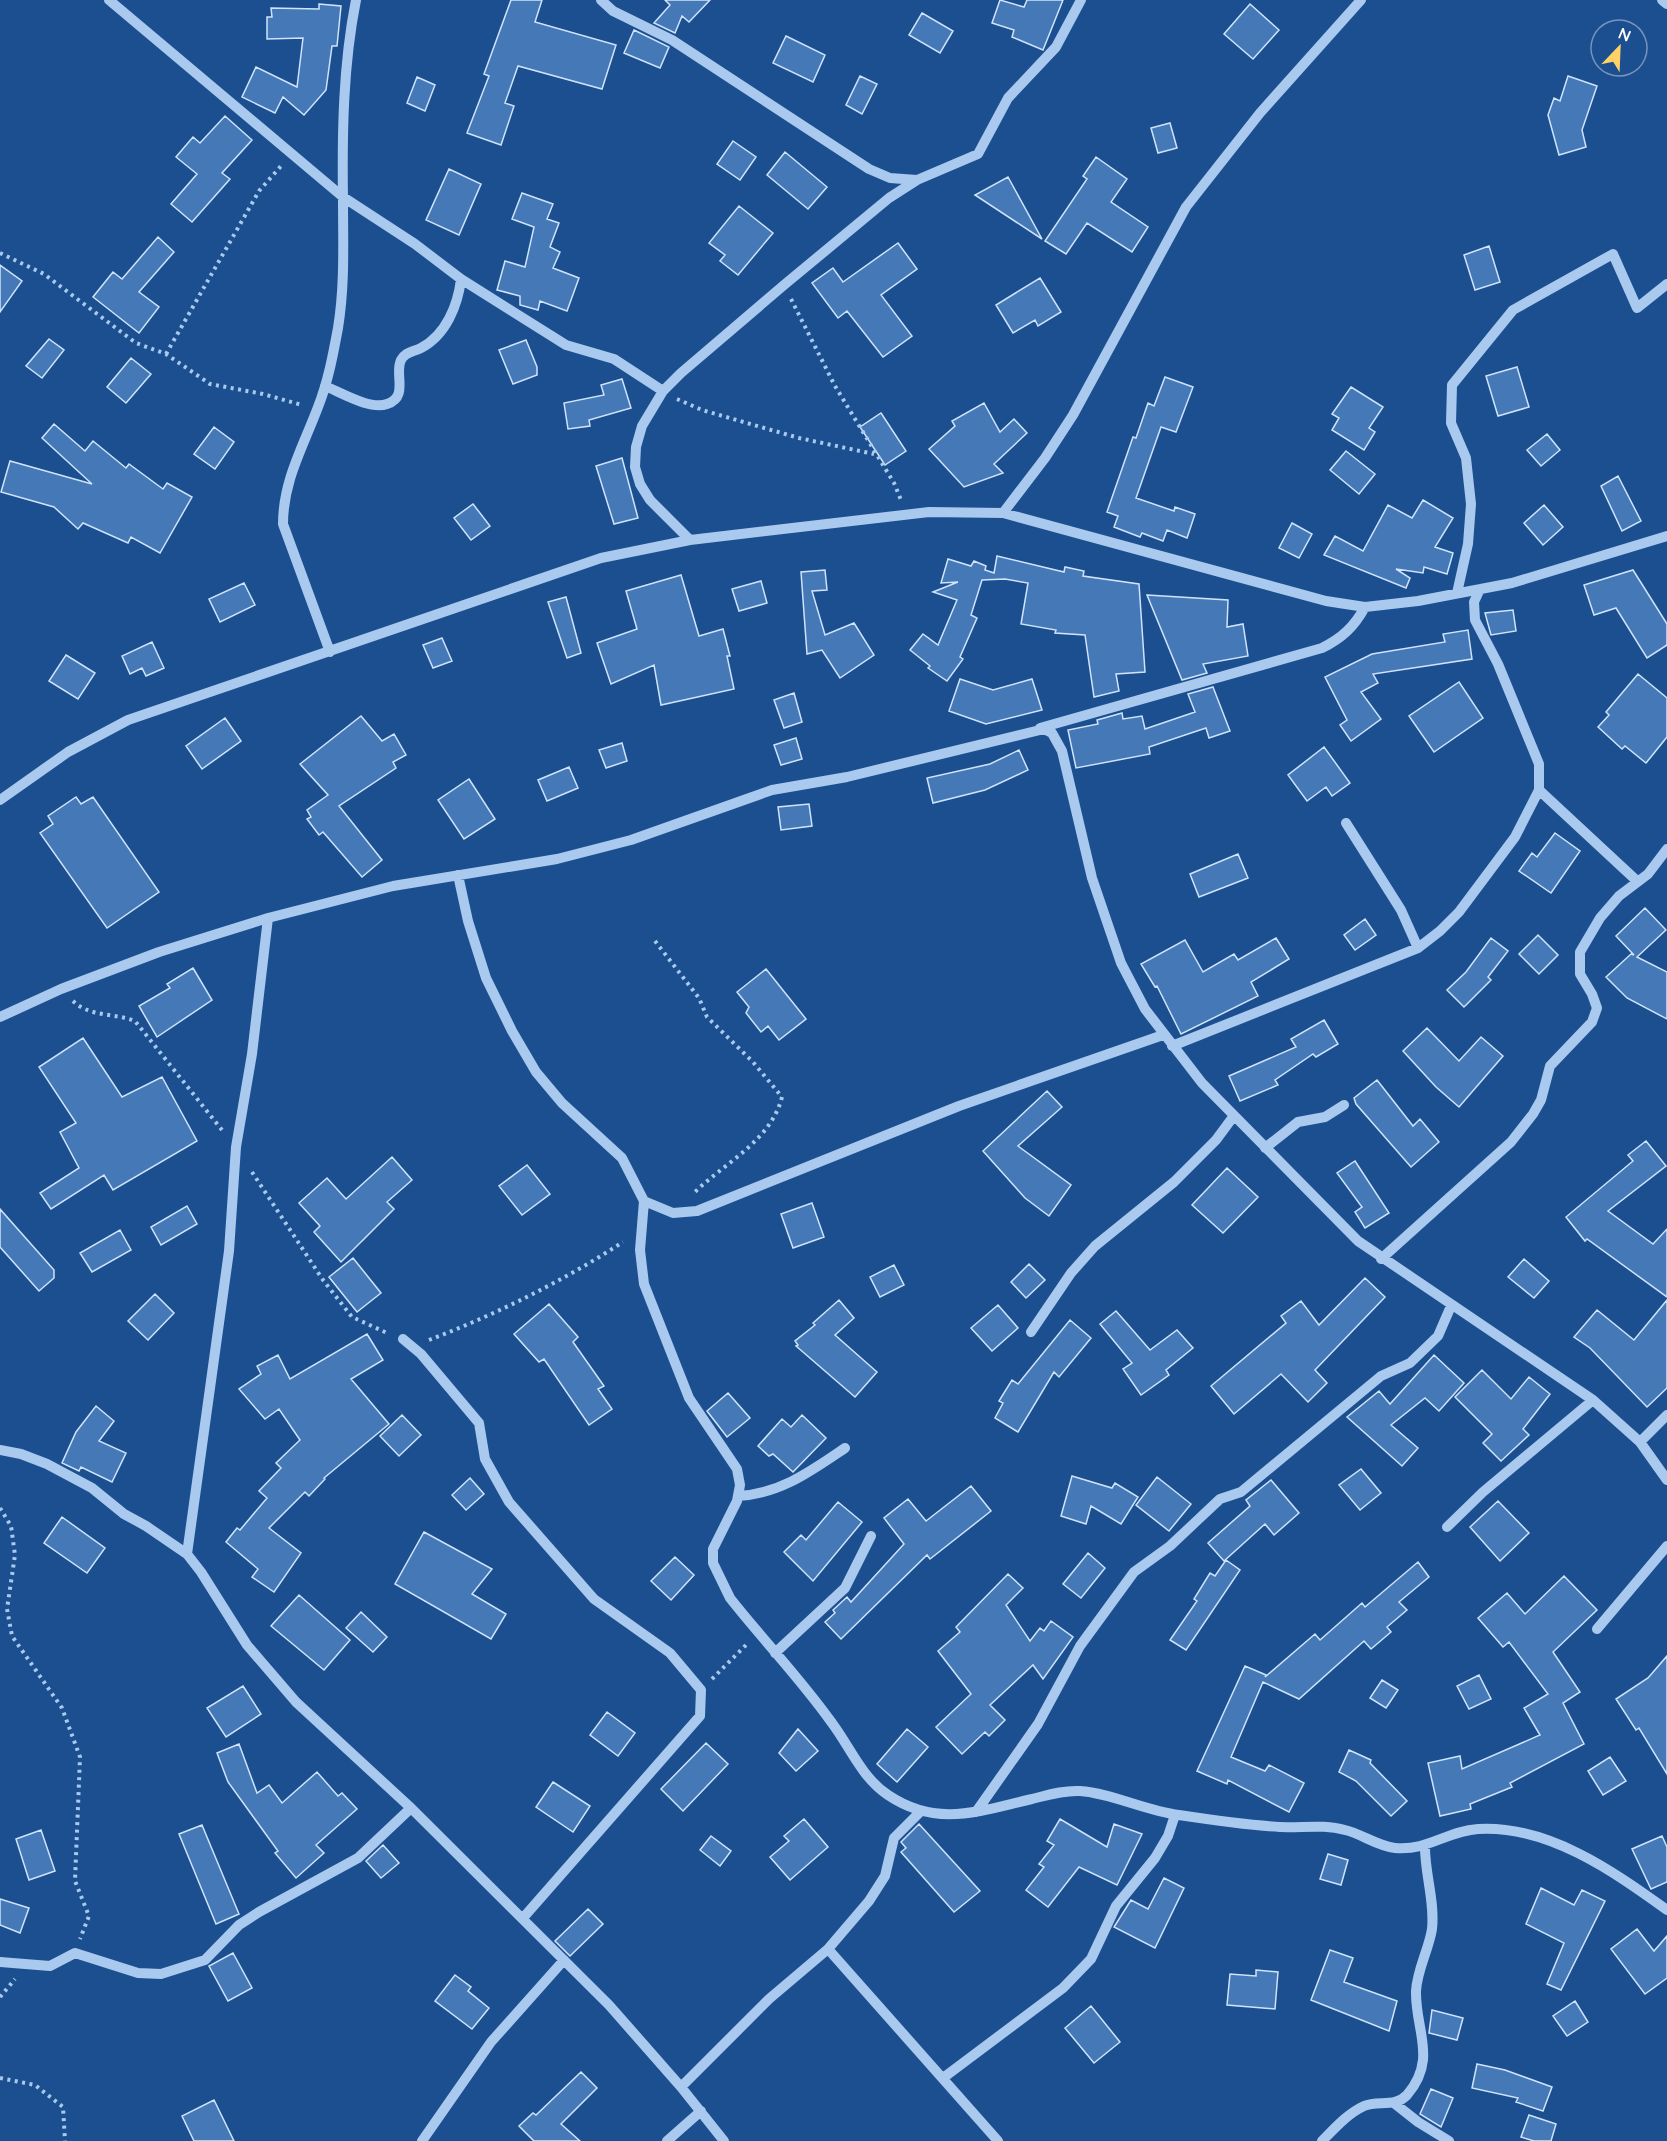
<svg xmlns="http://www.w3.org/2000/svg" width="1667" height="2141" viewBox="0 0 1667 2141" font-family="Quicksand,sans-serif">
  <style>
    .building { fill: #4478b7; stroke: #cfe3fa; stroke-width: 1.5 }
    .lines { fill: none; stroke-linecap: round; stroke-linejoin: round }
    .path { stroke: #a9c9ee; stroke-width: 4; stroke-dasharray: 3 4.5; stroke-linecap: butt }
    .minor { stroke: #a9c9ee; stroke-width: 10 }
  </style>
  <rect width="100%" height="100%" fill="#1b4f8f"/>
  <!-- building -->
  <path class="building" d="M511,0H542L535,22L616,45L602,89L518,66L505,103L514,106L501,145L467,133L489,76L484,74Z
    M665,0H710L689,22L682,16L675,33L654,23L670,5Z
    M1000,0L1024,7L1027,0H1063L1043,50L1012,37L1014,30L992,23Z
    M319,4L341,6L337,46H332L326,90L304,115L283,97L275,113L242,97L256,67L297,87L303,38L267,39V17H272L271,8L319,9Z
    M1250,4L1279,30L1253,59L1224,34Z
    M922,13L953,31L940,53L909,35Z
    M634,30L669,47L660,68L624,53Z
    M786,36L825,55L813,82L773,63Z
    M860,76L877,84L862,114L846,105Z
    M1568,76L1597,86L1582,130L1586,147L1559,155L1548,115L1554,98L1560,101Z
    M417,77L435,85L425,111L407,103Z
    M225,116L252,140L222,173L230,179L192,222L171,204L197,174L176,157L193,137L200,143Z
    M1170,123L1177,148L1158,153L1151,128Z
    M733,141L756,157L740,180L717,164Z
    M785,152L827,187L808,209L767,175Z
    M1096,157L1127,179L1111,202L1148,227L1132,252L1087,223L1066,254L1045,241L1087,179L1083,176Z
    M449,169L481,184L459,235L426,220Z
    M1008,177L1042,239L975,195Z
    M522,193L553,204L547,219L559,223L550,247L560,252L553,268L579,278L567,311L540,301L538,310L520,305V296L497,290L505,261L525,267L534,227L512,219Z
    M739,206L773,233L738,275L720,261L725,255L709,243Z
    M158,237L174,252L139,292L159,307L139,333L93,297L113,272L122,279Z
    M898,243L917,269L881,295L912,336L883,357L847,311L838,318L812,283L833,268L843,282Z
    M1489,246L1500,282L1475,290L1464,255Z
    M0,265L22,281L0,312Z
    M1040,278L1061,312L1038,326L1035,320L1013,333L996,305Z
    M49,339L64,350L42,378L26,366Z
    M526,340L537,367V375L513,384L499,350Z
    M131,358L151,374L126,403L107,387Z
    M1517,367L1529,407L1498,416L1486,376Z
    M1165,377L1193,387L1176,432L1161,427L1136,498L1174,511L1175,507L1195,514L1187,538L1167,530L1163,541L1142,533L1140,537L1114,527L1118,516L1107,512L1133,437L1136,438L1148,403L1154,406Z
    M622,379L631,408L589,420L590,426L568,429L564,403L604,395L601,385Z
    M1351,387L1383,407L1369,428L1375,432L1364,450L1332,430L1339,418L1332,414Z
    M984,403L1000,432L1014,419L1027,433L994,464L1003,473L964,487L929,449L955,426L952,421Z
    M881,413L906,451L885,465L860,427Z
    M54,424L85,451L93,441L126,468L129,464L163,489L167,483L192,497L160,553L131,537L128,543L83,523L78,529L54,507L1,492L10,461L92,484L42,438Z
    M214,427L234,442L215,469L194,454Z
    M1547,434L1560,450L1541,466L1527,450Z
    M1346,451L1375,474L1359,494L1330,470Z
    M622,458L638,518L614,524L596,466Z
    M1618,476L1641,521L1622,531L1601,486Z
    M1423,500L1453,518L1435,547L1453,553L1447,574L1424,567L1423,573L1396,569L1410,578L1406,588L1324,555L1335,536L1363,551L1388,505L1412,518Z
    M473,504L490,526L471,540L454,518Z
    M1544,505L1563,527L1543,545L1524,523Z
    M1292,523L1312,534L1299,558L1279,548Z
    M997,556L1064,572L1065,567L1084,571L1083,576L1139,584L1145,672L1116,674L1119,691L1094,697L1085,635L1055,633L1056,630L1021,624L1028,583L1005,579L982,580L971,615L977,618L960,657L963,659L947,681L928,668L930,666L910,650L923,634L938,645L957,600L933,592L958,582L941,583L948,559L971,566L974,561L986,566L985,570L994,573Z
    M825,570L827,590L812,591L825,635L854,623L874,655L840,678L822,650L807,654L801,572Z
    M1633,570L1667,624V645L1647,658L1616,608L1594,615L1584,585Z
    M681,575L699,636L723,629L730,656H727L734,689L661,705L654,665L611,684L597,643L637,629L626,591Z
    M761,581L767,603L739,611L732,589Z
    M244,583L255,605L220,622L209,599Z
    M1147,595L1228,600L1227,627L1243,624L1248,656L1203,664L1207,673L1182,680Z
    M566,597L581,653L567,658L548,602Z
    M1513,610L1516,631L1491,635L1485,613Z
    M1468,630L1472,659L1373,674L1378,683L1361,692L1381,719L1351,741L1340,725L1347,720L1325,677L1372,654L1445,642L1443,634Z
    M442,638L452,661L433,668L423,645Z
    M152,642L164,668L146,676L142,668L130,674L122,656Z
    M66,655L95,673L78,699L49,681Z
    M1638,674L1667,698V737L1646,763L1625,746L1622,749L1598,727L1609,715L1606,712Z
    M960,679L993,690L1032,679L1042,710L986,724L949,711Z
    M1459,682L1483,718L1434,752L1409,716Z
    M1213,687L1230,731L1209,738L1206,728L1149,747L1150,754L1076,768L1068,730L1098,724L1097,720L1122,713L1123,719L1142,716L1145,729L1195,712L1188,694Z
    M794,693L802,722L784,728L774,700Z
    M361,716L382,741L394,734L406,755L393,762L396,768L339,806L382,860L362,877L323,832L319,835L307,819L311,817L307,810L328,795L300,764Z
    M225,718L241,741L202,769L186,746Z
    M796,738L802,759L781,765L774,745Z
    M622,743L627,761L606,768L599,750Z
    M1324,747L1350,783L1332,796L1326,787L1307,801L1288,775Z
    M1019,750L1028,770L985,790L933,803L927,778L990,764Z
    M569,767L578,788L547,801L538,780Z
    M469,779L495,819L464,839L438,800Z
    M76,797L81,804L93,797L159,892L107,928L40,833L53,824L48,816Z
    M809,804L812,826L781,830L778,807Z
    M1555,833L1580,851L1551,893L1519,871L1532,853L1537,857Z
    M1238,854L1248,878L1199,897L1190,874Z
    M1645,908L1666,930L1637,957L1667,972V1019L1627,998L1606,977L1631,954L1634,955L1616,936Z
    M1365,919L1376,935L1355,950L1344,935Z
    M1538,935L1558,955L1539,974L1519,954Z
    M1276,938L1289,959L1251,982L1258,996L1181,1034L1157,986L1155,987L1141,964L1185,940L1203,972L1234,954L1238,960Z
    M1491,938L1508,951L1488,977L1491,980L1464,1007L1447,990L1466,972Z
    M193,968L212,1000L157,1037L139,1006L170,988L167,984Z
    M766,969L806,1019L779,1040L768,1026L761,1032L746,1013L749,1007L737,992Z
    M1324,1020L1338,1044L1316,1057L1313,1054L1275,1080L1278,1085L1240,1101L1229,1076L1296,1047L1291,1039Z
    M1427,1028L1459,1061L1481,1037L1503,1056L1459,1107L1436,1087L1403,1051Z
    M83,1038L122,1097L162,1077L197,1141L113,1190L104,1175L51,1209L40,1193L79,1168L60,1132L76,1123L39,1067Z
    M1377,1080L1413,1126L1420,1119L1439,1142L1411,1167L1356,1104L1354,1098Z
    M1047,1091L1062,1107L1018,1146L1071,1185L1049,1216L1025,1198L983,1151Z
    M1646,1141L1666,1166L1608,1211L1653,1244L1667,1229V1297L1587,1239L1585,1241L1566,1217L1633,1161L1628,1155Z
    M392,1157L412,1180L387,1202L394,1209L341,1262L314,1232L320,1226L299,1203L327,1178L346,1199Z
    M1355,1161L1389,1213L1365,1228L1355,1212L1362,1207L1337,1173Z
    M527,1165L550,1194L522,1215L499,1186Z
    M1227,1168L1258,1197L1223,1233L1192,1205Z
    M812,1203L824,1237L793,1248L781,1214Z
    M187,1206L197,1224L161,1245L151,1227Z
    M0,1209L54,1270V1278L39,1291L0,1247Z
    M120,1230L131,1250L92,1272L80,1253Z
    M353,1258L381,1293L357,1312L329,1277Z
    M1524,1259L1549,1281L1534,1298L1508,1277Z
    M1029,1264L1045,1280L1026,1298L1011,1282Z
    M894,1265L904,1285L880,1297L870,1277Z
    M1365,1278L1385,1297L1315,1370L1327,1383L1308,1402L1281,1374L1234,1414L1211,1386L1286,1323L1281,1316L1301,1301L1319,1325Z
    M155,1294L174,1313L148,1340L128,1321Z
    M839,1300L854,1318L835,1335L877,1372L855,1397L796,1346L798,1345L795,1341L815,1325L813,1323Z
    M1667,1300V1388L1647,1407L1590,1348L1574,1337L1597,1310L1634,1340Z
    M549,1304L578,1337L573,1342L604,1386L598,1389L612,1409L589,1425L544,1359L539,1362L514,1334Z
    M998,1305L1018,1328L992,1351L971,1328Z
    M1116,1311L1150,1350L1177,1330L1193,1348L1166,1370L1169,1375L1141,1395L1123,1369L1132,1363L1100,1324Z
    M1070,1320L1091,1338L1059,1377L1054,1372L1018,1432L995,1418L1003,1403L999,1401L1012,1380L1018,1384Z
    M367,1334L383,1360L351,1379L389,1424L324,1478L325,1479L309,1496L305,1492L269,1528L301,1553L274,1592L252,1577L258,1569L226,1542L237,1528L240,1530L267,1498L259,1491L281,1468L276,1463L300,1440L279,1409L265,1419L239,1389L261,1374L257,1366L278,1355L290,1379Z
    M1434,1355L1464,1383L1439,1411L1425,1398L1391,1425L1418,1448L1402,1466L1347,1417L1379,1391L1390,1404Z
    M1482,1370L1511,1399L1529,1377L1550,1394L1523,1429L1529,1435L1501,1461L1483,1443L1492,1434L1455,1397Z
    M728,1393L750,1418L727,1437L707,1411Z
    M96,1406L114,1421L99,1441L126,1453L112,1482L81,1467L79,1471L62,1463L76,1432Z
    M402,1415L421,1435L399,1456L380,1436Z
    M802,1415L826,1438L793,1472L773,1454L769,1456L758,1446L782,1419L791,1427Z
    M1361,1469L1381,1493L1360,1510L1339,1485Z
    M1072,1476L1112,1488L1115,1483L1138,1497L1121,1524L1091,1506L1086,1524L1061,1516Z
    M1157,1477L1191,1504L1169,1531L1136,1505Z
    M470,1478L484,1494L466,1510L452,1495Z
    M1271,1480L1299,1513L1274,1535L1265,1524L1224,1561L1208,1543L1250,1506L1246,1500Z
    M971,1486L991,1511L930,1559L927,1555L841,1639L825,1622L835,1613L833,1610L847,1597L851,1602L904,1544L884,1518L908,1499L926,1521Z
    M1498,1501L1529,1533L1500,1561L1470,1527Z
    M838,1502L862,1522L813,1581L784,1552L801,1535L806,1540Z
    M62,1517L105,1548L87,1573L44,1543Z
    M424,1532L492,1569L472,1594L506,1614L491,1639L395,1584Z
    M1088,1553L1105,1568L1081,1598L1063,1584Z
    M675,1557L694,1575L671,1600L651,1581Z
    M1226,1560L1240,1570L1186,1650L1170,1640L1197,1601L1194,1599L1210,1573L1215,1576Z
    M1418,1562L1429,1577L1399,1602L1407,1610L1387,1627L1391,1632L1371,1649L1364,1641L1299,1699L1263,1682L1231,1757L1265,1771L1269,1765L1304,1783L1289,1812L1228,1780L1227,1784L1197,1771L1245,1666L1266,1675L1265,1677L1315,1634L1320,1640L1362,1603L1365,1607Z
    M1008,1574L1023,1588L1006,1605L1030,1641L1040,1628L1044,1631L1051,1621L1073,1637L1043,1679L1033,1665L990,1705L1005,1720L989,1736L985,1732L962,1754L936,1727L971,1694L938,1651L960,1632L956,1627Z
    M1564,1576L1597,1610L1553,1652L1580,1692L1563,1703L1584,1744L1510,1783L1512,1787L1470,1804L1471,1809L1440,1816L1428,1763L1460,1756L1462,1769L1540,1735L1524,1708L1548,1694L1509,1642L1503,1647L1478,1618L1507,1593L1525,1614Z
    M299,1595L350,1640L324,1670L271,1626Z
    M361,1612L387,1637L373,1652L346,1628Z
    M1667,1656V1774L1639,1728L1636,1730L1616,1699L1648,1678Z
    M1479,1675L1491,1699L1469,1709L1457,1686Z
    M1382,1680L1398,1690L1386,1708L1370,1698Z
    M243,1686L261,1714L226,1737L207,1708Z
    M607,1712L635,1733L618,1756L590,1735Z
    M798,1729L818,1751L796,1771L779,1753Z
    M907,1729L928,1747L897,1782L877,1764Z
    M706,1743L728,1764L683,1811L661,1789Z
    M239,1744L257,1793L269,1785L282,1803L317,1772L338,1796L342,1793L357,1809L316,1845L324,1853L296,1878L275,1853L278,1851L228,1782L217,1753Z
    M1349,1750L1371,1760L1370,1763L1407,1801L1391,1816L1356,1781L1339,1772Z
    M1610,1757L1626,1781L1603,1795L1588,1771Z
    M553,1782L590,1806L573,1832L536,1807Z
    M804,1819L828,1847L790,1880L770,1857L789,1841L784,1836Z
    M1060,1819L1107,1847L1114,1824L1142,1834L1117,1885L1079,1867L1048,1907L1026,1890L1044,1867L1039,1864L1054,1845L1047,1841Z
    M919,1824L980,1891L954,1912L901,1852L906,1848L901,1842Z
    M202,1825L239,1914L216,1924L179,1834Z
    M41,1830L55,1871L29,1880L16,1839Z
    M711,1836L731,1851L720,1866L700,1850Z
    M1662,1836L1667,1847V1882L1651,1889L1632,1849Z
    M383,1845L399,1863L381,1878L366,1861Z
    M1328,1854L1348,1860L1341,1885L1320,1879Z
    M1164,1878L1184,1888L1155,1948L1114,1927L1131,1900L1148,1909Z
    M1541,1888L1574,1905L1582,1890L1605,1901L1561,1990L1547,1984L1564,1943L1526,1924Z
    M0,1899L29,1908L20,1933L0,1925Z
    M588,1909L603,1924L570,1956L555,1941Z
    M1637,1929L1654,1951L1667,1936V1978L1645,1994L1611,1949Z
    M1330,1950L1353,1958L1344,1982L1397,2001L1389,2031L1311,2000Z
    M233,1953L252,1988L228,2001L209,1966Z
    M1256,1970L1278,1972L1275,2009L1227,2005L1230,1974L1256,1976Z
    M455,1975L471,1987L468,1991L489,2008L472,2029L435,2001Z
    M1575,2001L1588,2022L1567,2036L1553,2016Z
    M1091,2006L1120,2042L1094,2063L1065,2028Z
    M1432,2010L1463,2018L1457,2040L1429,2033Z
    M1477,2064L1505,2070L1552,2087L1543,2111L1516,2102L1518,2098L1472,2088Z
    M581,2072L597,2088L561,2124L580,2141H534L519,2126L533,2113L536,2115Z
    M1431,2089L1453,2098L1441,2127L1420,2114Z
    M214,2100L234,2141H194L182,2116Z
    M1529,2115L1556,2124L1551,2141H1534L1521,2137Z"/>
  <g class="lines">
    <!-- path -->
    <path class="path" d="M0,253L44,274L136,343L166,354L210,384L263,394L302,405
      M791,299L835,386L894,483L901,500
      M166,354L259,191L281,166
      M677,399L702,410L799,438L874,454
      M655,941L699,998L707,1017L753,1062L782,1097C771,1141 724,1163 694,1193
      M73,1001C89,1017 115,1013 135,1021L222,1130
      M252,1172L323,1280L352,1317L387,1333
      M429,1340C497,1314 563,1281 623,1242
      M0,1508L11,1526L15,1555L7,1609L12,1636L62,1708L80,1757L75,1881L89,1916L80,1939
      M712,1679L747,1644
      M0,1997L15,1979
      M0,2078L35,2085L63,2107L65,2141"/>
    <!-- minor -->
    <path class="minor" d="M109,0L343,197L415,244L461,279L566,345L614,359L663,391
      M601,0L613,11L672,40L869,169L890,178L917,180
      M1662,0L1667,4
      M325,386C342,393 370,410 387,404C409,397 394,374 401,360C405,352 413,352 421,348C446,335 458,305 461,279
      M1003,513L1045,458L1073,415L1186,207L1260,113L1361,0
      M690,540L650,500L640,484L635,467L636,447L642,426L663,391L681,373L784,285L889,198L917,180L978,154L1008,98L1056,47L1081,0
      M1457,593L1468,544L1471,504L1466,458L1451,423L1452,385L1513,310L1613,254L1637,308L1667,284
      M330,652L283,524C283,481 303,447 318,407C328,382 333,355 338,328C345,285 343,243 343,200C342,134 343,65 356,0
      M1040,728L1322,648C1342,638 1354,627 1365,607
      M1539,790L1637,881
      M0,800L68,752L128,720L601,558L690,540L929,512L1003,513L1326,601L1365,607L1418,601L1512,583L1667,536
      M1346,823L1401,910L1418,948
      M458,875L468,921L486,978L512,1031L536,1072L562,1103L622,1158L644,1201L640,1250L644,1284L689,1398L737,1469L740,1485L737,1501L713,1549V1563L730,1598C763,1640 801,1679 832,1723C850,1747 862,1778 888,1795C937,1828 979,1811 1032,1799C1048,1795 1064,1790 1080,1791C1111,1793 1146,1811 1179,1815C1212,1820 1247,1825 1280,1827C1302,1828 1324,1824 1345,1830C1362,1834 1377,1846 1395,1848C1428,1851 1447,1831 1478,1829C1548,1825 1613,1871 1667,1910
      M0,1017L61,989L159,952L268,918L393,886L557,859L631,840L772,790L847,777L1044,729L1052,733L1062,751L1092,878L1121,963L1145,1009L1202,1083L1358,1241L1593,1400L1640,1442L1667,1480
      M1172,1046L1418,948L1440,931L1459,912L1515,837L1539,790V764L1498,664L1475,620L1474,602L1480,589
      M1265,1148L1298,1122L1325,1117L1344,1105
      M644,1201L673,1213L697,1211L959,1106L1163,1035
      M1381,1259L1511,1142L1533,1114L1541,1100L1550,1066L1592,1022L1597,1008L1592,994L1580,974V952L1600,918L1619,896L1648,874L1667,849
      M1031,1332L1071,1273L1095,1246L1174,1182L1216,1140L1233,1117
      M403,1339L421,1354L479,1423L485,1459L509,1502L594,1599L670,1653L701,1690L700,1716L523,1918
      M1640,1442L1667,1415
      M0,1450L21,1454L47,1464L92,1488L124,1514L146,1526L187,1554L201,1572L247,1645L296,1702L411,1808L609,2005L681,2087L724,2141
      M738,1496C780,1494 811,1471 845,1448
      M1447,1527L1483,1492L1593,1400
      M187,1554L229,1251L236,1147L252,1054L268,918
      M1597,1629L1667,1546
      M775,1653L845,1588L871,1536
      M976,1812L1038,1724L1080,1646L1134,1572L1170,1546L1220,1499L1241,1492L1381,1376L1410,1363L1438,1336L1451,1306
      M828,1949L998,2141
      M0,1962L50,1966L75,1953L138,1973L161,1974L205,1960L239,1925L259,1912L358,1858L411,1808
      M943,2078L1063,1988L1091,1959L1116,1906L1155,1858L1168,1836L1175,1815
      M681,2087L769,1999L828,1949L869,1901L885,1876L894,1838L920,1812
      M1394,2103L1418,2122L1449,2141
      M422,2141L491,2042L564,1960
      M667,2141L701,2111
      M1322,2141C1335,2128 1347,2114 1364,2106C1378,2100 1395,2108 1407,2095C1438,2059 1415,2030 1416,1991C1417,1970 1429,1949 1432,1929C1435,1901 1425,1875 1425,1847"/>
  </g>
  <!-- north arrow -->
  <g transform="translate(1619 48) rotate(23)"><circle r="28" fill="#1b4f8f" stroke="#7695bc" stroke-width="1.5"/>
  <path d="M0-4.5L10 22L0 15L-10 22Z" fill="#ffd166"/>
  <text y="-9" font-size="16" font-weight="bold" text-anchor="middle" fill="#ffffff">N</text>
  </g>
</svg>
